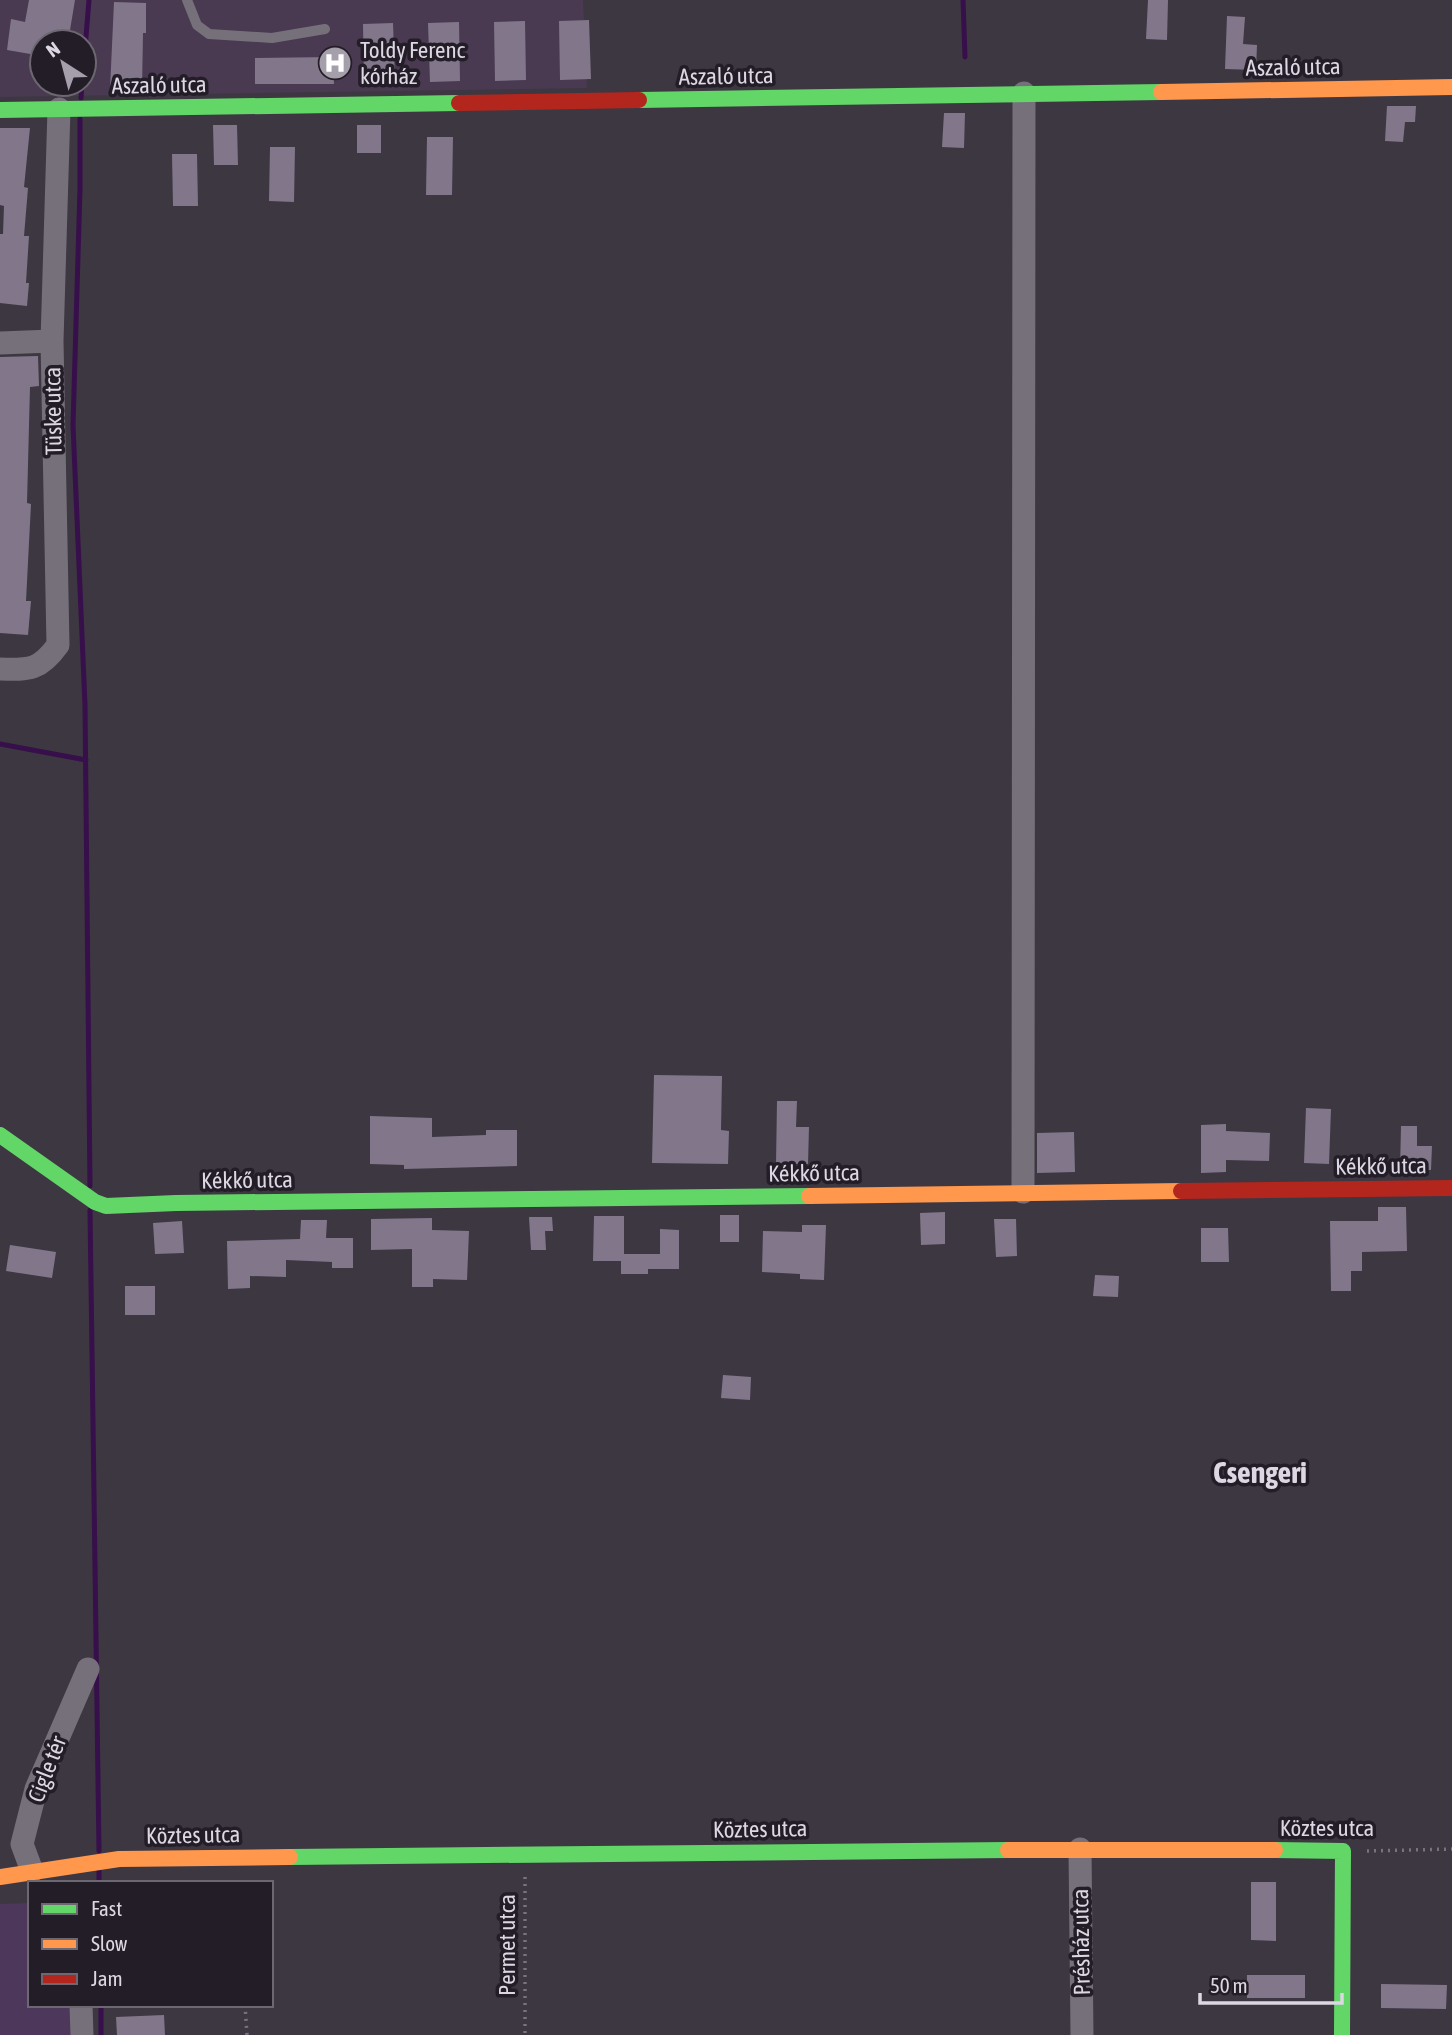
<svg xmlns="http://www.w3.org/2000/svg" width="1452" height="2035" viewBox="0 0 1452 2035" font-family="'Asap Condensed',sans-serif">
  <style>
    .built { fill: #493a52; fill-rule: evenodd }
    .green { fill: #4d375a }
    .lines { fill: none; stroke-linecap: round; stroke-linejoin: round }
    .stream { stroke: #370f4a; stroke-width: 5 }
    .building { fill: #82778a }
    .path { stroke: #78737d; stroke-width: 3.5; stroke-dasharray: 2 5; stroke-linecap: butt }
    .lane { stroke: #76707b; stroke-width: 10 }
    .street { stroke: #76707b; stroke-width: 23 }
    .fast { stroke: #63d668; stroke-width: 16 }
    .slow { stroke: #ff974d; stroke-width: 16 }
    .jam { stroke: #b3261e; stroke-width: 16 }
    .labels { text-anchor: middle; stroke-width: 7; stroke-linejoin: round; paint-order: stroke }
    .poi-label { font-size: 23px; fill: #ddd6e3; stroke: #221d26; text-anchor: start }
    .street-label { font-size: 23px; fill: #ddd6e3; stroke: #221d26 }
    .district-label { font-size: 30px; font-weight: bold; fill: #ddd6e3; stroke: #221d26 }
  </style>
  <rect width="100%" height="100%" fill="#3d3742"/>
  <!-- built -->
  <path class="built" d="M0,0H583L587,88L0,97ZM42,42H84V84H42Z"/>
  <!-- green -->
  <path class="green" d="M30,1903V2005H92L93,2035H0V1904Z"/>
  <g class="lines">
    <!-- stream -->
    <path class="stream" d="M963,0L965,57
      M84,61L89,0
      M81,98L82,84
      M80,119V189L73,425L85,705L90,1186
      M0,744L86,760
      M90,1210L99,1851
      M99,1871V1883
      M101,2005V2035"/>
  </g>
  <!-- building -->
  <path class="building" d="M29,0H75L68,42H42V56L7,50L11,19L25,22Z
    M1148,0H1168L1167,40L1146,39Z
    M114,2L146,3V33H143L142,89H110Z
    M1227,16L1245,17L1243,44L1257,45L1256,70L1225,69Z
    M589,20L591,79L560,80L559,21Z
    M525,21L526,80L495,81L494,22Z
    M459,22L460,81L430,82L428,23Z
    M393,23L395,82L364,83L363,24Z
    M333,57L334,84H255V58Z
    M1387,106H1416L1415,122H1405L1403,142L1385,141Z
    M944,113H965L964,148L942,147Z
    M213,125H237L238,165H214Z
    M357,125H381V153H357Z
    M0,128H30L24,187L28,188L24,236H29L26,283H29L27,306L0,303V234H3L4,206L0,205Z
    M427,137H453L452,195H426Z
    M270,147H295L294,202L269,201Z
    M172,154H197L198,206H173Z
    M38,356L39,386L30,387L27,503L31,504L26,601H31L28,635L0,633V357Z
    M654,1075L722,1076L721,1130L729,1131L728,1164L652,1163Z
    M777,1101H797L796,1127H809L808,1164H776Z
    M1306,1108L1331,1109L1329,1164L1304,1163Z
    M370,1116L432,1118V1137L486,1135V1130H517V1166L404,1169V1165L370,1164Z
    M1226,1124V1131L1270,1133L1269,1161L1226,1160V1172L1201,1173V1125Z
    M1401,1126H1417V1146H1432L1431,1170H1400Z
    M1074,1132L1075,1172L1037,1173V1133Z
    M1378,1207H1406L1407,1251L1362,1252V1271H1351V1291H1331L1330,1221H1378Z
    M945,1212V1244L921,1245L920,1213Z
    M720,1215H739V1242H720Z
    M594,1216H624V1254H660V1229L679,1230V1269H648V1274H621V1261H593Z
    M529,1217H552L553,1231H545L546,1250H531Z
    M432,1218V1230L469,1231L467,1280L433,1279V1287H412V1249L371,1250V1219Z
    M994,1219H1016L1017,1256L996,1257Z
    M301,1220H327L326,1238H353V1268H332V1262L286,1260V1277L250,1276V1288L228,1289L227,1241L300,1239Z
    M182,1221L184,1253L155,1254L153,1223Z
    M802,1225H826L824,1280L800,1279V1274L762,1272L763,1231L802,1232Z
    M1201,1228H1228L1229,1262H1201Z
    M10,1245L56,1252L52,1278L6,1271Z
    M1095,1275L1119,1276L1118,1297L1093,1296Z
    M125,1286H155V1315H125Z
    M723,1375L751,1377L750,1400L721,1398Z
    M1251,1882H1276V1941L1251,1940Z
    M1247,1975H1305V1998H1247Z
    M1381,1984L1447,1985L1446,2009L1381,2008Z
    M164,2015L165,2035H117L116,2017Z"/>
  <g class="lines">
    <!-- path -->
    <path class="path" d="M1367,1851L1452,1849
      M525,1877V2035
      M245,2005L247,2035"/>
    <!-- lane -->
    <path class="lane" d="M187,0L197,25L209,34L272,38L325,29"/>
    <!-- street -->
    <path class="street" d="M0,343L52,341
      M0,669C30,670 40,670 58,645L52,341L59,109
      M1023,1192L1024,93
      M1080,1849L1082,2035
      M32,1871L22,1844L36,1789L88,1669
      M81,2005L82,2035"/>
    <!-- fast -->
    <path class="fast" d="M639,100L1161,92
      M0,110L459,103
      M0,1135L95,1202L106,1206L176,1203L809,1196
      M1275,1850L1343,1851L1342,2035
      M290,1857L1008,1850"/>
    <!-- slow -->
    <path class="slow" d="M1161,92L1452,87
      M809,1196L1181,1191
      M1008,1850H1275
      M0,1877L119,1859L290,1857"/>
    <!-- jam -->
    <path class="jam" d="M459,103L639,100
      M1181,1191L1452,1188"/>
  </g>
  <!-- icons -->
  <defs>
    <symbol id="hospital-disc" viewBox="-11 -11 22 22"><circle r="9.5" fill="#a59eab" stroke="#221d26"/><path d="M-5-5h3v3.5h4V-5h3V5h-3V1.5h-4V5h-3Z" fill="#fff"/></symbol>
  </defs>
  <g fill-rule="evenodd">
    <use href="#hospital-disc" x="316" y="44" width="38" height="38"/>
  </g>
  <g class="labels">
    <!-- poi labels -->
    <g class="poi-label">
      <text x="360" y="58">Toldy Ferenc<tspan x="360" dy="26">kórház</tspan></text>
    </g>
    <!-- street labels -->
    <g class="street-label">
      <text transform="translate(1293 67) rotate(-1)" y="8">Aszaló utca</text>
      <text transform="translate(726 76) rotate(-1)" y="8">Aszaló utca</text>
      <text transform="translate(159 85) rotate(-1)" y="8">Aszaló utca</text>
      <text transform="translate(53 411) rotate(-91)" y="8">Tüske utca</text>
      <text transform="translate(1381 1166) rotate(-1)" y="8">Kékkő utca</text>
      <text transform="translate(814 1173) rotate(-1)" y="8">Kékkő utca</text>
      <text transform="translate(247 1180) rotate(-1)" y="8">Kékkő utca</text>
      <text transform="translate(47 1769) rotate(-69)" y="8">Cigle tér</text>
      <text x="1327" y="1836">Köztes utca</text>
      <text transform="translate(760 1829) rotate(-1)" y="8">Köztes utca</text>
      <text transform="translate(193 1835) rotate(-1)" y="8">Köztes utca</text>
      <text transform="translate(1081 1942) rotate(-91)" y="8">Présház utca</text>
      <text transform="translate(507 1945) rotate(-90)" y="8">Permet utca</text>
    </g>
    <!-- district labels -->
    <g class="district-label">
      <text x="1260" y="1483">Csengeri</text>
    </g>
  </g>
  <!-- legend -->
  <rect x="28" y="1881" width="245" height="126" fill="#221d26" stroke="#6d6772" stroke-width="2"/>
  <rect x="42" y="1904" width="35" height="10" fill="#63d668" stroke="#6d6772" stroke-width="2"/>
  <text x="91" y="1916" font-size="21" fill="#ddd6e3">Fast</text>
  <rect x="42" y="1939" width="35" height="10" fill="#ff974d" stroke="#6d6772" stroke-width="2"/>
  <text x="91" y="1951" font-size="21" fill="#ddd6e3">Slow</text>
  <rect x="42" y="1974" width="35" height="10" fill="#b3261e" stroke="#6d6772" stroke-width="2"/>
  <text x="91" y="1986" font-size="21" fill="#ddd6e3">Jam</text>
  <!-- north arrow -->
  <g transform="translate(63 63) rotate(324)"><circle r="33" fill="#221d26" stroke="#6d6772" stroke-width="2"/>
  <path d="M0-5L12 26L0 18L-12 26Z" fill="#a59eab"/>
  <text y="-10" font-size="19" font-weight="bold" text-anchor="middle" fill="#ddd6e3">N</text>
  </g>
  <!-- scale -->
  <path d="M1200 1993v10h142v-10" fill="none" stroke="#ddd6e3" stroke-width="3.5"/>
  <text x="1210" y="1993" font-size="21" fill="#ddd6e3" stroke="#221d26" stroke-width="5" paint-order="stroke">50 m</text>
</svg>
